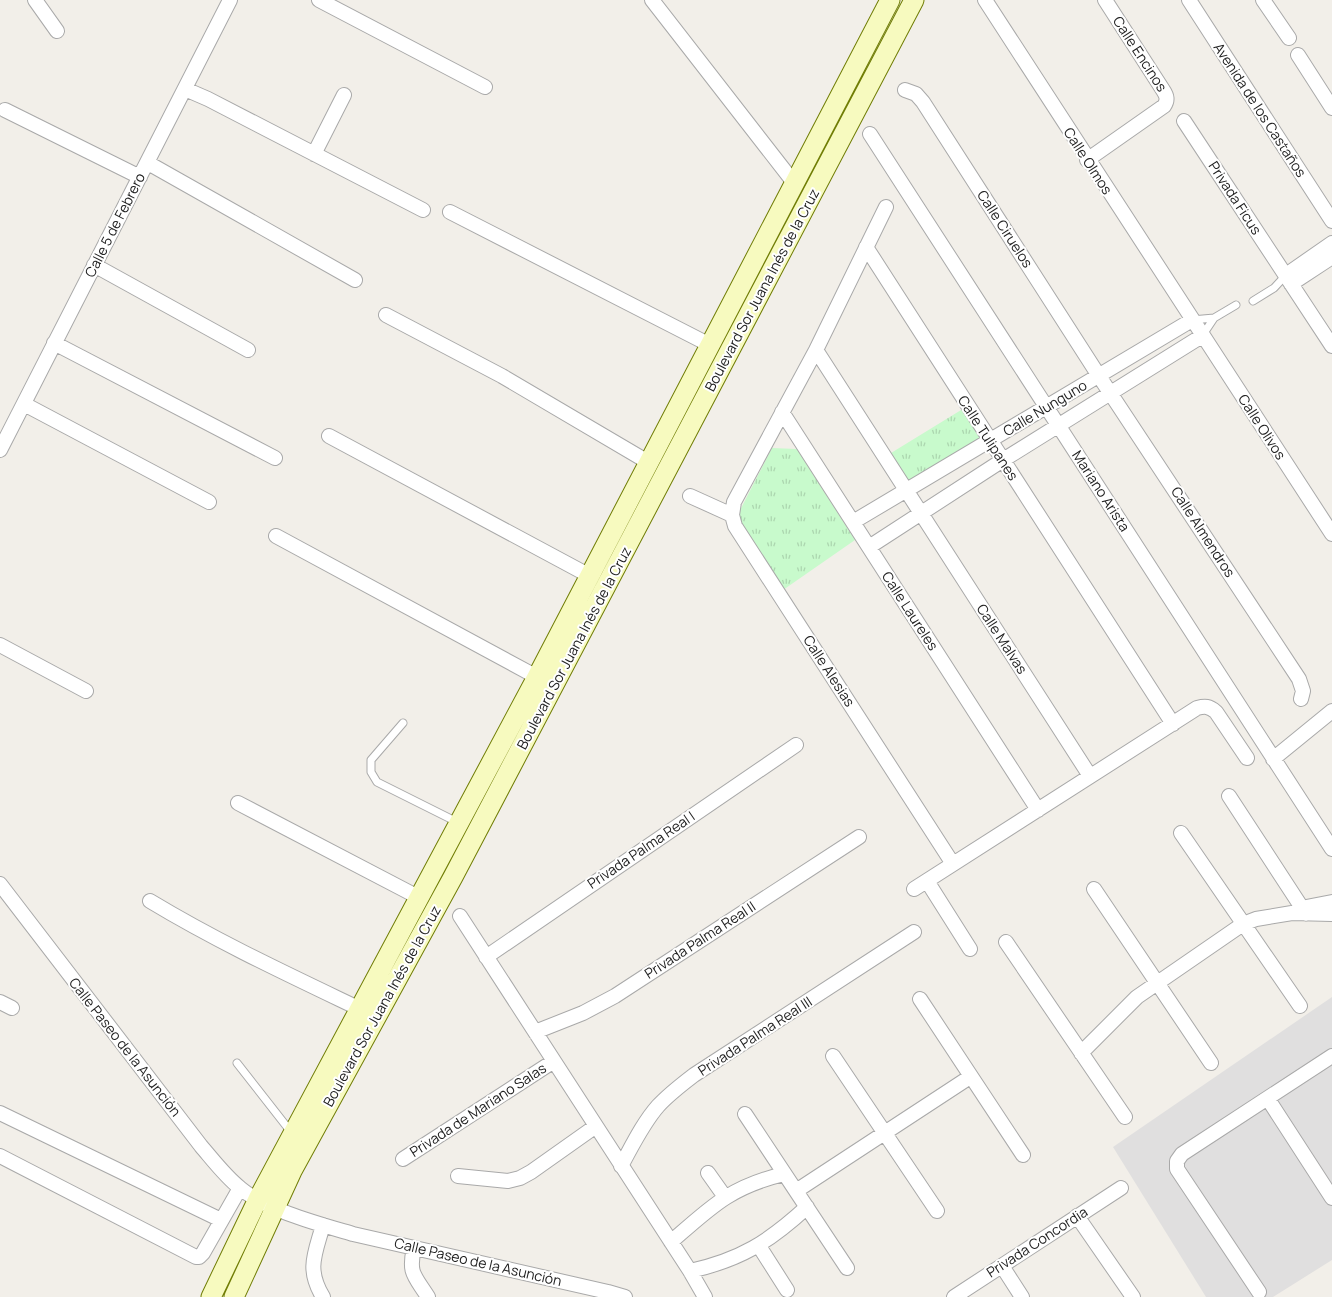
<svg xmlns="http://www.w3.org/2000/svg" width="1332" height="1297" viewBox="0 0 1332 1297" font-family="Manrope,sans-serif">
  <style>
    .residential { fill: #e0dfdf }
    .park { fill: url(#park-tufts) }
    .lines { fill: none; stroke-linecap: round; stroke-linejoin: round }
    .service-casing { stroke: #a9a9a9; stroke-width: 9 }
    .minor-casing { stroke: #a9a9a9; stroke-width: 16 }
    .secondary-casing { stroke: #707d05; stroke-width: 21 }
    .service { stroke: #fff; stroke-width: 7 }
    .minor { stroke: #fff; stroke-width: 14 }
    .secondary { stroke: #f7fabf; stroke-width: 19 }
    .labels { text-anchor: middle; stroke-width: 4; stroke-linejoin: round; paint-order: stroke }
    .street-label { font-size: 14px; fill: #222; stroke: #fff }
  </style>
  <defs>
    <pattern id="park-tufts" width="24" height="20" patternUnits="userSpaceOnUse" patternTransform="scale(1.25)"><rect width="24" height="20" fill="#c8facc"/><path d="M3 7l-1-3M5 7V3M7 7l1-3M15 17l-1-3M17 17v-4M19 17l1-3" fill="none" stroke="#acd6af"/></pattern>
  </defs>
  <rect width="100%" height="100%" fill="#f2efe9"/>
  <!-- residential -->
  <path class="residential" d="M1332,997V1260L1273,1297H1206L1113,1147Z"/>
  <!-- park -->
  <path class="park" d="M966,407L985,439L911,485L891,453Z
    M772,448L797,449L855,540L783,590L736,518Z"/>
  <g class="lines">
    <defs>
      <path id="service" d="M1253,301L1274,288L1286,275
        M1192,320L1214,318
        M1202,336L1214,318L1236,305
        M403,723L371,760V772L377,782L459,823
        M237,1063L291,1132"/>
      <path id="minor" d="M35,0L57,31
        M319,0L485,87
        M652,0L795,184
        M985,0L1332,534
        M1189,0L1332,221
        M1263,0L1289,38
        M1298,55L1332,108
        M185,89L208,99L423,210
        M905,90L916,94L923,102L1099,376L1299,679L1303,691L1301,699
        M5,110L140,177
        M1184,121L1332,346
        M870,134L1332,849
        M314,154L344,95
        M1087,160L1164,106C1168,100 1167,96 1163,90L1105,0
        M148,163L355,280
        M450,212L710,345
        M866,247L1173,724
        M94,265L248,350
        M1286,275L1332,243
        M1291,284L1332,257
        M386,315L502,376L648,462
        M54,343L275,458
        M816,350L1090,776
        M24,404L209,502
        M782,412L1038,810
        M329,436L590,576
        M0,450L230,0
        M690,496L732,515L735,526L953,864
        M732,515L734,502L816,350L886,207
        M853,522L1192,320
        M276,536L537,677
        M869,547L1003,460L1202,336
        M0,645L86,691
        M1273,759L1332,711
        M1229,796L1306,914
        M238,803L420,898
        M1181,833L1300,1006
        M927,881L970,949
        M0,884L201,1146C213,1160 225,1176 240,1188C266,1210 319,1224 353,1234L608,1292L625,1297
        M914,889L1197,708C1205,706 1209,706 1216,712L1247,758
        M1094,889L1211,1063
        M150,901C218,942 289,975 360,1009
        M1301,908L1332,902
        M460,916L690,1271L705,1297
        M1006,942L1125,1117
        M486,957L796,745
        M920,999L1023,1155
        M0,1002L12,1008
        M535,1032L583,1013L615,996L859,837
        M1081,1053L1137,997L1243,924L1256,919L1292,913L1332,914
        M833,1056L937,1211
        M1268,1099L1332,1198
        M0,1113L221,1220
        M745,1114L847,1268
        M0,1156L196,1257H199L203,1253L240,1188
        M403,1159L554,1061
        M621,1166C632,1146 643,1123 658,1106C669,1094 681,1085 694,1075L914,932
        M708,1173L725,1197
        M458,1176L508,1181L520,1178L531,1172L596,1126
        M796,1191L970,1077
        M1077,1216L1133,1297
        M323,1225C315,1254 306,1269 323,1297
        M671,1242C711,1207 730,1187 784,1174
        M759,1246L787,1290
        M414,1248C408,1274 415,1276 428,1297
        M1002,1266L1022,1297
        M690,1271C740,1260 769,1242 807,1207
        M1259,1292L1177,1169V1161L1182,1154L1332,1056
        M954,1297L1121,1188"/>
      <path id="secondary" d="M211,1297L258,1199L537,677L890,0
        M234,1297L292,1171L453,877L914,0"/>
    </defs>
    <!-- service casing -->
    <use href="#service" class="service-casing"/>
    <!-- minor casing -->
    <use href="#minor" class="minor-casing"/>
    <!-- secondary casing -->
    <use href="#secondary" class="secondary-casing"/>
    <!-- service -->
    <use href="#service" class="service"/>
    <!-- minor -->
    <use href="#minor" class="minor"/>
    <!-- secondary -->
    <use href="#secondary" class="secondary"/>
  </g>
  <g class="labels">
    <!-- street labels -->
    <g class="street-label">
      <text transform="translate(1140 54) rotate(57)" y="5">Calle Encinos</text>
      <text transform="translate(1260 110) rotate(57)" y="5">Avenida de los Castaños</text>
      <text transform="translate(1088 161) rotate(57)" y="5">Calle Olmos</text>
      <text transform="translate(1235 198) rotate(57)" y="5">Privada Ficus</text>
      <text transform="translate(115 225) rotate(-63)" y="5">Calle 5 de Febrero</text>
      <text transform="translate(1005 229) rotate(57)" y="5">Calle Ciruelos</text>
      <text transform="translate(762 290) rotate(-62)" y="5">Boulevard Sor Juana Inés de la Cruz</text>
      <text transform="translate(1045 408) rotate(-31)" y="5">Calle Nunguno</text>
      <text transform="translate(1262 427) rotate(57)" y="5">Calle Olivos</text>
      <text transform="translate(988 438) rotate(57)" y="5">Calle Tulipanes</text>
      <text transform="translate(1101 491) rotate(57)" y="5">Mariano Arista</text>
      <text transform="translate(1203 532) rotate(57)" y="5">Calle Almendros</text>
      <text transform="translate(910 611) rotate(57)" y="5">Calle Laureles</text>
      <text transform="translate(1002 639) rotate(57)" y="5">Calle Malvas</text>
      <text transform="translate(574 648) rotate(-62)" y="5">Boulevard Sor Juana Inés de la Cruz</text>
      <text transform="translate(829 671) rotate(57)" y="5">Calle Alesias</text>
      <text transform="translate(641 850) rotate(-34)" y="5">Privada Palma Real I</text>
      <text transform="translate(700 940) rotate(-33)" y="5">Privada Palma Real II</text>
      <text transform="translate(382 1006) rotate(-61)" y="5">Boulevard Sor Juana Inés de la Cruz</text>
      <text transform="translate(755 1036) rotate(-33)" y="5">Privada Palma Real III</text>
      <text transform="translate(125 1047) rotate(52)" y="5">Calle Paseo de la Asunción</text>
      <text transform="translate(478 1110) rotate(-33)" y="5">Privada de Mariano Salas</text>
      <text transform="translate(1037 1242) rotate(-33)" y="5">Privada Concordia</text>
      <text transform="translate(478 1262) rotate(13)" y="5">Calle Paseo de la Asunción</text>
    </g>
  </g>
</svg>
